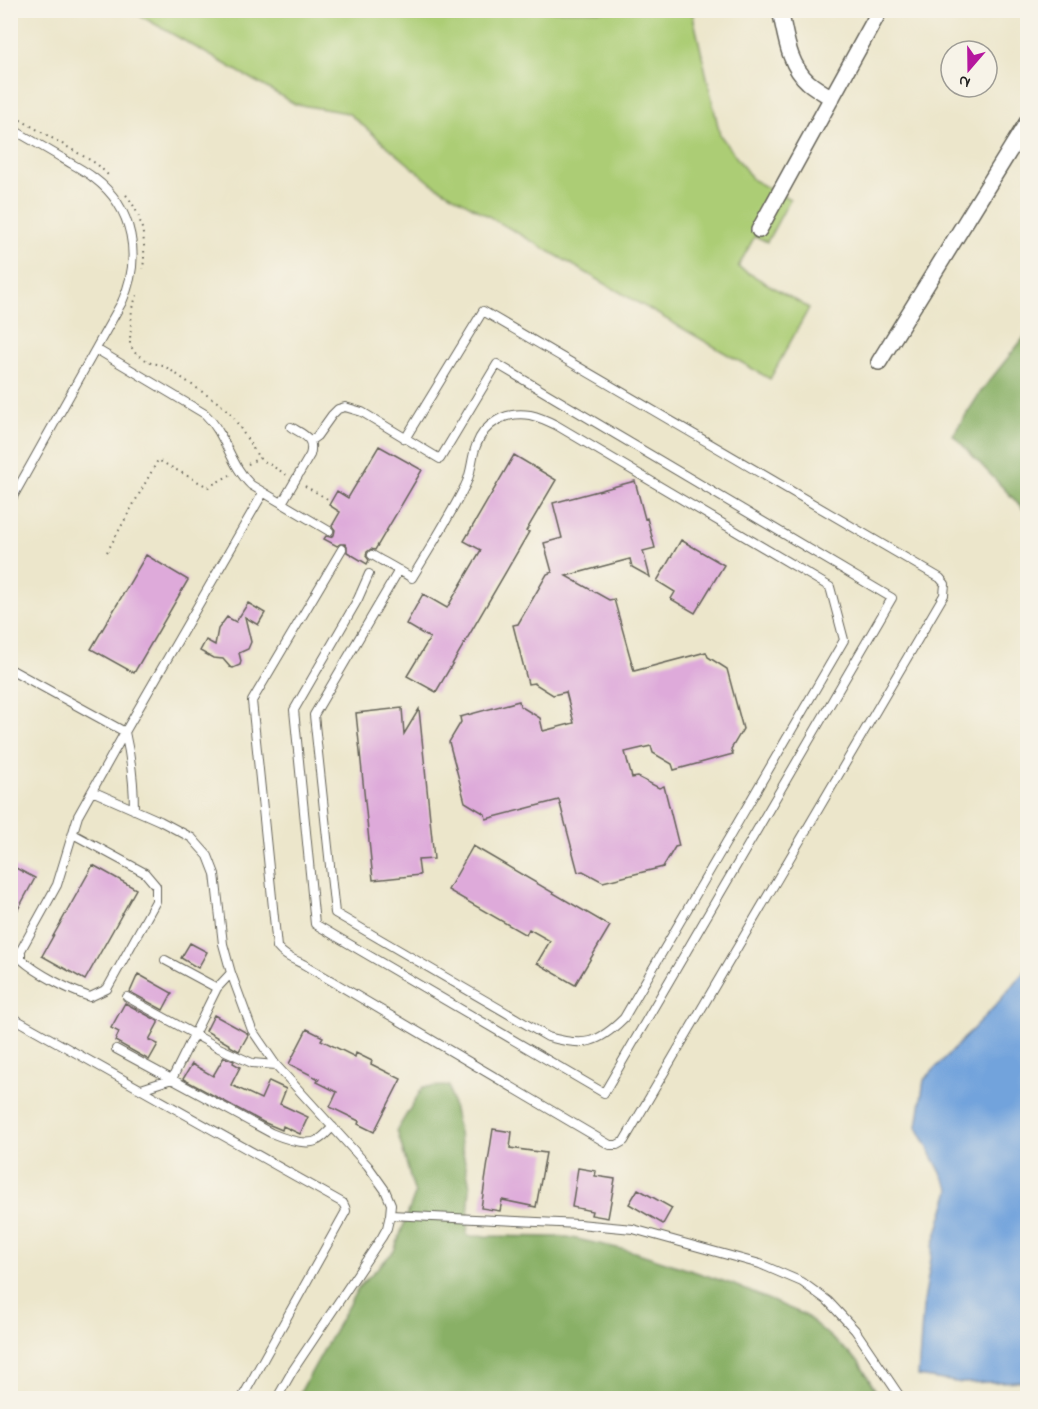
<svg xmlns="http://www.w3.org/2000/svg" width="1038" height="1409" viewBox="0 0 1038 1409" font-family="'Indie Flower',sans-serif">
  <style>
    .green { fill: #accd75; stroke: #647448; stroke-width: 1.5 }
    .forest { fill: #89b066; stroke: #526641; stroke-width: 1.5 }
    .water { fill: #72a3dc; stroke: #47607c; stroke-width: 1.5 }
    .building { fill: #deaada }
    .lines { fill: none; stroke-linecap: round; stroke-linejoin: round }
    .lane-casing { stroke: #656359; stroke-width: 10 }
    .street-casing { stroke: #656359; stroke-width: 18 }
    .path { stroke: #656359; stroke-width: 2; stroke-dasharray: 1.5 4.5; stroke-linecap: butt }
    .lane { stroke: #fff; stroke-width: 8 }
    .street { stroke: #fff; stroke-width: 15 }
  </style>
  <rect width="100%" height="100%" fill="#f7f3e8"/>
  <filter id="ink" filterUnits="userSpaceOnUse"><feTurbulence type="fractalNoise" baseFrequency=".0167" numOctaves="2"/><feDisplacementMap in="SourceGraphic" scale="12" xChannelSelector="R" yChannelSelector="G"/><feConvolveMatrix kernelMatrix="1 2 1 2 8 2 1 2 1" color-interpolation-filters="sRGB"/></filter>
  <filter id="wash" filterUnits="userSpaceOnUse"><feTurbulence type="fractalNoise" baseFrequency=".008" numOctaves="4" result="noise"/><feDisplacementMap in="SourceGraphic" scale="24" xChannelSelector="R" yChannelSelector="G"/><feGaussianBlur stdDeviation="1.35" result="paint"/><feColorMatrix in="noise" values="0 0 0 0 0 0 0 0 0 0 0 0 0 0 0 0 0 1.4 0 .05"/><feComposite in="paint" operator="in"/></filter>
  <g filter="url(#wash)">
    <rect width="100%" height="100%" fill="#ece6cb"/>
    <!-- green -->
    <path class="green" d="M132,11H692L720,135L753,180L790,199L767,242L755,236L738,267L809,308L770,379L431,183L348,113L295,104Z"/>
    <!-- forest -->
    <path class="forest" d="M1027,334V513L953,435L982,390Z
      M449,1086L470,1186L467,1236L568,1237L635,1252L732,1284L805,1315L859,1362L880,1398H297L358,1288L394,1251L415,1194L397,1130L423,1087Z"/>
    <!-- water -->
    <path class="water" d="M1027,969V1381L962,1383L918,1376L923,1308L933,1246L950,1190L917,1127L924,1080L995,1006Z"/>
    <g id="blocks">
      <!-- building -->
      <path class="building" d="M379,446L422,470L375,550L371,549L367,552L366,556L369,560L367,564L347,552V547L345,544H340L337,546L324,539L326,536L330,537L334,535L335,530L332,526L340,512L329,505L337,491L348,498Z
        M514,455L556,480L526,531L529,532L436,692L407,676L430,638L406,624L423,594L447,608L481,550L464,541Z
        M635,481L645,519L647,518L655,548L643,551L650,577L632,567L630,559L566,576L609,600L614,599L634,671L706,652L708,657L727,669L743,729L731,749L733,754L674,770L672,764L653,753L651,746L625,752L632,778L638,777L659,788L664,786L679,846L675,847L663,867L603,882L583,871L578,872L559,800L486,819L485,814L465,802L449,742L461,722L460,717L519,701L520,706L540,718L543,731L574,723L566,692L553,695L534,683L528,684L513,625L518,624L547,574L552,572L544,543L562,538L553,503Z
        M681,540L724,565L695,613L671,599L675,592L657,581Z
        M146,555L188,580L134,673L91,649Z
        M248,603L265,613L258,625L245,617L251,642L248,649L239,653L241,661L240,665L233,668L230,667L223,659L213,658L200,651L206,640L215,645L218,629L227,617L236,622Z
        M402,708L404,734L419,709L434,859L418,860L420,875L373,880L356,713Z
        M473,846L610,926L575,985L537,963L550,941L529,929L526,935L448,890Z
        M10,865L35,878L10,924Z
        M93,865L136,889L85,980L42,956Z
        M190,943L207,952L198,968L181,958Z
        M138,974L172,993L163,1010L130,992Z
        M125,1003L158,1021V1023L149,1040L158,1044L149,1060L115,1041L119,1032L111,1028Z
        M214,1015L247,1033L248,1035L239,1051L230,1046V1045L206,1031Z
        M307,1029L323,1037L321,1040L355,1057L356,1053L372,1061L371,1064L401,1079L374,1132L358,1124L359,1121L330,1107L337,1092L317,1082L319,1079L289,1064Z
        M224,1057L234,1061L233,1063L240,1067L231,1085L261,1099L269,1081L286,1089L280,1104L308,1117L300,1134L283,1126L282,1130L263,1122L183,1079L192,1064L213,1076Z
        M493,1129L512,1132L510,1148L546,1153L536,1207L502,1200L500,1211L481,1208Z
        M578,1168L596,1171L595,1176L615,1179L608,1218L591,1215L592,1211L572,1207Z
        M638,1189L672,1208L663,1224L629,1204Z"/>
    </g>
  </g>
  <g filter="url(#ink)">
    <use href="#blocks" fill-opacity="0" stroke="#656359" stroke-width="1.5"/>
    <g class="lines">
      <defs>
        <path id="lane" d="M10,128C28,138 45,148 62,158C73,165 84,170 94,178C134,208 142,258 122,302L10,502
          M96,349L205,414C226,434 230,465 251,485L329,531
          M310,441L317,436L332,415L338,409L345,407L362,412L440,459L497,364L892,598L604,1093L315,924L294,710L358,599L369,574
          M282,503L310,455C315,438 304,435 291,427
          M342,549L252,701L277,947C284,956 293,959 303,964L610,1145H617L624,1141L944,595L945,584L940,578L483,311L405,439
          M372,555C386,563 399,570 412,578C430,548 449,518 465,486C472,473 471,459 476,446C484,423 506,411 530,415C539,417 548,421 556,425L830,587L844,640L624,1018C598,1044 584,1047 548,1037L335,913L314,715L399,570
          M10,669L125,732C131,758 134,783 134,810
          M92,791L160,821L192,838L208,856L215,874L223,944L231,973L252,1030L276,1065L368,1166L385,1190L391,1204L390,1215L387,1228L382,1237L293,1370L277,1398
          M21,950V959C38,974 69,990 90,997L107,989L156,901V886L145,873L73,834
          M10,957L21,950L57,885L78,816L125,732L263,493
          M165,960L217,988
          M127,997L219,1048L252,1063L276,1065
          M10,1016L343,1203L345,1207L346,1211L242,1398
          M116,1049L271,1133C283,1138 306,1147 318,1140C324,1137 328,1131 333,1127
          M141,1089L172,1079L217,988L231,973
          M390,1215L579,1224L633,1229L760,1264L802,1282L828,1301L855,1330L901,1398"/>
        <path id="street" d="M780,10C786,36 788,64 808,82C815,88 824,93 832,98
          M759,230L880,10
          M879,362L1028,121"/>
      </defs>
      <!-- lane casing -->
      <use href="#lane" class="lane-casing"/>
      <!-- street casing -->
      <use href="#street" class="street-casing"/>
      <!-- path -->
      <path class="path" d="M10,114L97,164L109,176
        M126,195C144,216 146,244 143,269
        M137,295L132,308L130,339V345L136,354L151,363L163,365L220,404L232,415L259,458L287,475
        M248,464L259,458
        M305,486L331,501
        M107,552L158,460L208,487L230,475"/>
      <!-- lane -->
      <use href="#lane" class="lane"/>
      <!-- street -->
      <use href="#street" class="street"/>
    </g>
  </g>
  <!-- margin -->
  <rect width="1038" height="1409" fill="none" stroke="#f7f3e8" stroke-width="36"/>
  <!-- north arrow -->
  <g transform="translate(969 69) rotate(200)"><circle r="28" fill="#f7f3e8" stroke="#9f9d96" stroke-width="1.5"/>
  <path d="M0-4.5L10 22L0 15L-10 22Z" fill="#b5179e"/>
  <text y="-9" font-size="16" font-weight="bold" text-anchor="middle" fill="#1c1c1c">N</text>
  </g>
</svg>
